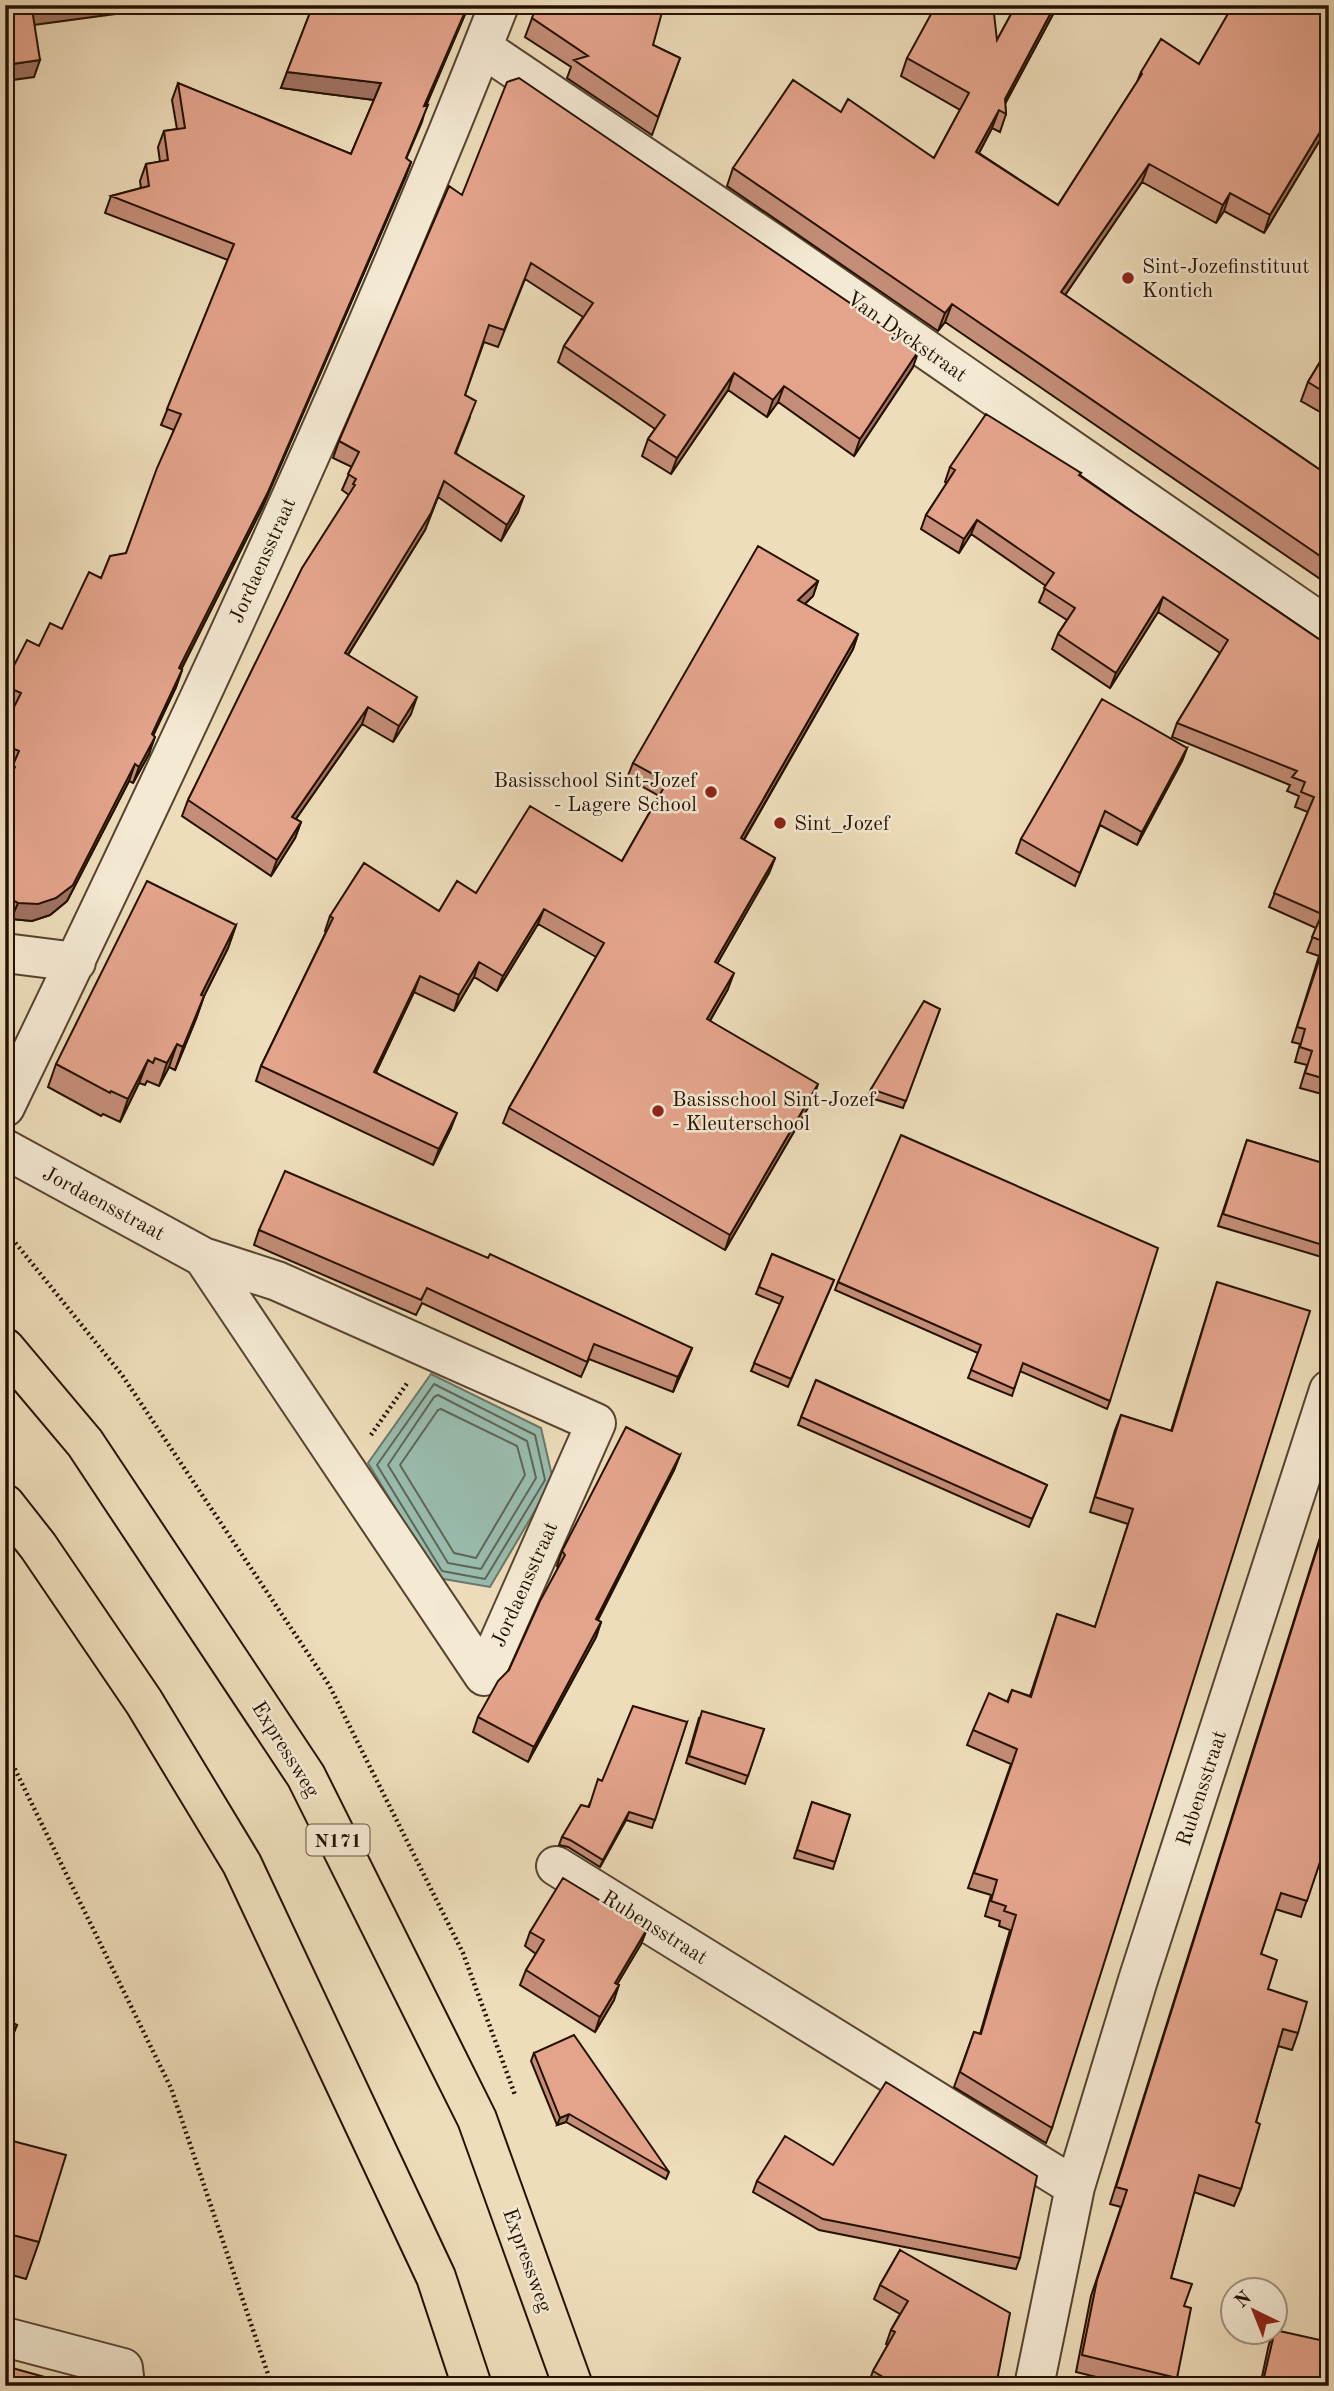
<svg xmlns="http://www.w3.org/2000/svg" width="1334" height="2391" viewBox="0 0 1334 2391" font-family="'Old Standard TT',serif">
  <style>
    .water { fill: #99bcae; stroke: #6b7868; stroke-width: 2 }
    .lines { fill: none; stroke-linecap: round; stroke-linejoin: round }
    .shore { stroke: #5f6657; stroke-width: 2 }
    .minor-casing { stroke: #57442f; stroke-width: 42 }
    .trunk-casing { stroke: #251100; stroke-width: 42 }
    .path { stroke: #251100; stroke-width: 4.5; stroke-dasharray: 2 3.5; stroke-linecap: butt }
    .minor { stroke: #f4e9d3; stroke-width: 38 }
    .trunk { stroke: #edb; stroke-width: 38 }
    .wall { fill: #c48d78; stroke: #251100; stroke-width: 2 }
    .shaded-wall { fill: #a07362; stroke: #251100; stroke-width: 2 }
    .building { fill: #e4a48c; stroke: #251100; stroke-width: 2 }
    .poi-dot { fill: #8f2418; stroke: #f4e9d3; stroke-width: 2.5 }
    .labels { text-anchor: middle; stroke-width: 5; stroke-linejoin: round; paint-order: stroke }
    .shield { fill: #f4e9d3; stroke: #63523f; stroke-width: 2 }
    .shield-label { font-size: 19px; font-weight: bold; fill: #251100 }
    .poi-label { font-size: 21px; fill: #251100; stroke: #f4e9d3; text-anchor: start }
    .street-label { font-size: 21px; fill: #251100; stroke: #f4e9d3 }
  </style>
  <rect width="100%" height="100%" fill="#edb"/>
  <filter id="stains"><feTurbulence type="fractalNoise" baseFrequency=".00286" numOctaves="4"/><feColorMatrix values="0 0 0 0 .2 0 0 0 0 .09 0 0 0 0 .02 0 0 0 .5 -.17"/></filter>
  <radialGradient id="worn" r=".72"><stop offset=".6" stop-color="#630" stop-opacity="0"/><stop offset="1" stop-color="#630" stop-opacity=".3"/></radialGradient>
  <!-- water -->
  <path class="water" d="M431,1374L541,1428L553,1480L490,1587L438,1578L368,1463Z"/>
  <g class="lines">
    <!-- shore -->
    <path class="shore" d="M434,1384L535,1435L545,1480L485,1579L442,1571L377,1465Z
      M438,1395L527,1441L536,1478L481,1569L448,1563L388,1465L434,1397Z
      M441,1409L517,1446L525,1475L476,1558L454,1553L400,1465L438,1410Z"/>
    <defs>
      <path id="minor" d="M483,48L778,247L1329,628
        M5,953L76,962
        M5,1107C180,745 352,380 499,5
        M5,1149L203,1257L277,1281L596,1423L484,1676L203,1257
        M556,1866L1075,2187
        M5,2337L123,2368L125,2386
        M1034,2386L1075,2187L1138,1980L1329,1390"/>
      <path id="trunk" d="M5,1348L85,1443L306,1776L477,2119L573,2386
        M5,1504L38,1546L144,1702L242,1864L436,2277L472,2386"/>
    </defs>
    <!-- minor casing -->
    <use href="#minor" class="minor-casing"/>
    <!-- trunk casing -->
    <use href="#trunk" class="trunk-casing"/>
    <!-- path -->
    <path class="path" d="M5,1230L122,1375L329,1685L463,1953L515,2095
      M371,1435L408,1382
      M5,1749L171,2088L272,2386"/>
    <!-- minor -->
    <use href="#minor" class="minor"/>
    <!-- trunk -->
    <use href="#trunk" class="trunk"/>
  </g>
  <!-- wall -->
  <path class="wall" d="M313,5H469L426,106L422,122L406,159L411,162L405,178L262,508L181,670H182L176,687L153,735L149,754L133,783L129,781L67,901L50,915L32,921L11,919L5,916V787L12,767L5,764V725L13,709L5,706V683L39,646L62,629L101,578L126,553L174,430L161,425L228,260L105,213L111,196L141,188L140,181L146,164L160,162L158,147L164,131L177,129L172,100L178,83L351,154L374,100L281,88Z
    M537,5L653,45L680,58L652,135L567,78L571,67L525,37Z
    M1016,5H1058L1005,104L1006,114L1000,132L992,128L979,153L1058,205L1137,82L1141,72L1199,64L1233,7L1232,5H1329V125L1264,233L1224,211L1216,223L1142,182L1065,295L1329,476V585L945,322L938,331L727,186L733,168L841,112L934,158L960,110L901,76L907,58L997,40Z
    M462,195L913,367L854,456L778,402L767,417L728,390L671,474L642,456L648,439L655,429L558,362L564,346L583,317L525,279L498,347L484,342L465,395L470,417L456,453L518,512L501,541L438,497L425,530L348,655L411,714L393,742L362,724L296,819L301,822L295,838L271,876L182,816L188,800L349,495L342,490L352,467L333,458L339,441Z
    M1329,347V417L1301,401L1308,382Z
    M950,467L1081,473L1080,475L1134,513L1329,646V1096L1300,1088L1307,1065L1295,1062L1300,1044L1292,1042L1319,956L1307,952L1316,928L1269,907L1308,812L1295,807L1299,796L1287,791L1290,785L1172,737L1177,723L1220,653L1158,612L1110,688L1052,649L1058,634L1067,620L1039,602L1046,586L971,534L959,553L921,529L926,515L947,483L945,482Z
    M818,581L813,596L805,604L858,634L853,649L744,840L775,858L769,873L717,964L728,989L710,1021L813,1099L725,1250L503,1123L509,1108L596,957L538,924L497,991L474,977L454,1011L414,992L376,1072L451,1128L433,1165L256,1081L261,1066L326,932L325,931L330,916L439,911L476,893L622,861L659,796L627,778L633,763Z
    M1187,748L1182,761L1137,845L1100,825L1075,886L1016,853L1021,839Z
    M236,925L228,948L204,996L196,1019L175,1070L169,1067L159,1086L147,1081L145,1085L139,1083L120,1122L103,1114L101,1116L48,1087L56,1064Z
    M940,1009L903,1108L868,1097L871,1089Z
    M1247,1140L1329,1165V1249L1325,1258L1218,1226Z
    M259,1230L692,1348L673,1392L589,1359L581,1377L422,1303L416,1315L254,1245Z
    M772,1254L834,1280L788,1387L751,1371L780,1304L756,1294Z
    M838,1282L1110,1401L1107,1409L1020,1371L1012,1396L968,1378L978,1353L835,1290Z
    M1217,1282L1052,2128L1046,2143L954,2087L974,2032L980,2034L1010,1930L999,1926L1000,1921L985,1916L991,1895L968,1888L1011,1764L967,1745L973,1730L1007,1702L1012,1690L1030,1696L1057,1614L1095,1627L1128,1524L1090,1512L1115,1430L1121,1415L1171,1431Z
    M816,1380L1047,1485L1029,1527L798,1425Z
    M680,1455L674,1470L598,1620L601,1622L596,1637L528,1762L473,1732L478,1717L509,1670L558,1568L557,1566L562,1551Z
    M1329,1509V1835L1301,1917L1275,1909L1261,1954L1268,1989L1298,2033L1292,2050L1278,2046L1256,2122L1241,2189L1234,2206L1194,2192L1171,2278L1184,2306L1177,2378L1174,2386H1133L1076,2372L1091,2296L1121,2207L1110,2204Z
    M699,1718L764,1729L745,1784L686,1763Z
    M687,1722L652,1828L626,1820L600,1867L568,1847L559,1845L562,1837L588,1807L602,1781Z
    M812,1802L850,1815L833,1869L794,1858Z
    M647,1929L641,1944L617,1984L614,2000L595,2032L520,1985L526,1970L536,1954L525,1946L530,1932Z
    M534,2053L669,2172L666,2179L566,2122L557,2125L531,2061Z
    M5,2139L39,2242L26,2279L5,2273Z
    M757,2181L1020,2258L1016,2269L819,2230L753,2192Z
    M900,2250L996,2386L868,2385L873,2371L888,2345L886,2344L891,2330L900,2314L874,2299L880,2285Z
    M1274,2332L1329,2386H1260L1269,2344Z"/>
  <!-- shaded-wall -->
  <path class="shaded-wall" d="M61,5H118L115,14L26,26L32,9Z
    M468,5H469L418,123L424,106Z
    M1055,5H1058L1001,111L1005,99Z
    M40,60L34,77L5,81V65Z
    M287,72L381,83L374,100L281,88Z
    M999,110L992,128L970,170L976,152Z
    M1329,117V125L1264,233L1270,215Z
    M411,162L405,178L262,508L173,685L179,668Z
    M1149,164L1142,182L1055,310L1061,292Z
    M1230,193L1224,211L1216,223L1223,205Z
    M952,304L945,322L938,331L945,313Z
    M919,350L913,367L854,456L860,439Z
    M734,373L728,390L671,474L677,458Z
    M784,386L778,402L767,417L773,400Z
    M444,481L425,530L339,669L345,653Z
    M524,496L518,512L501,541L507,525Z
    M977,520L971,534L959,553L964,539Z
    M818,581L813,596L793,615L798,600Z
    M1163,597L1158,612L1110,688L1116,673Z
    M858,634L853,649L736,853L741,838Z
    M182,670L176,687L146,751L152,734Z
    M417,697L411,714L393,742L399,726Z
    M368,707L362,724L286,833L292,817Z
    M155,737L149,754L133,783L139,767Z
    M1187,748L1182,761L1137,845L1142,832Z
    M135,764L129,781L67,901L50,915L32,921L11,919L18,903Z
    M301,822L295,838L271,876L277,860Z
    M775,858L769,873L709,978L715,962Z
    M544,909L538,924L497,991L503,976Z
    M236,925L228,948L193,1018L201,995Z
    M479,962L474,977L454,1011L459,995Z
    M734,973L728,989L702,1034L707,1019Z
    M420,976L414,992L369,1087L374,1072Z
    M204,996L196,1019L175,1070L183,1047Z
    M177,1044L169,1067L159,1086L167,1063Z
    M148,1060L139,1083L120,1122L128,1099Z
    M818,1084L813,1099L725,1250L730,1235Z
    M457,1113L451,1128L433,1165L439,1149Z
    M692,1348L686,1363L673,1392L678,1377Z
    M680,1455L674,1470L590,1634L596,1619Z
    M601,1622L596,1637L528,1762L534,1747Z
    M629,1812L626,1820L600,1867L603,1860Z
    M647,1929L641,1944L609,1998L615,1983Z
    M619,1985L614,2000L595,2032L600,2017Z
    M17,2025L12,2038L5,2051V2048Z
    M569,2114L566,2122L557,2125L560,2118Z"/>
  <!-- building -->
  <path class="building" d="M5,5H61L32,9L40,60L5,65Z
    M313,5H468L424,106L428,105L406,158L411,162L268,492L179,668L182,670L152,734L155,737L139,767L135,764L73,885L56,898L38,904L18,903L5,896V787L15,767L13,765L19,751L5,745V725L21,693L5,686V683L27,640L39,646L50,623L62,629L89,572L101,578L110,556L126,553L157,468L181,414L167,409L234,244L111,196L149,186L146,164L168,160L164,131L185,128L178,83L351,154L381,83L287,72Z
    M537,5H664L653,45L680,58L658,117L574,60L588,56L532,18Z
    M936,5H993L997,40L1016,5H1055L1005,99L1006,114L999,110L976,152L1058,205L1142,74L1141,72L1161,39L1199,64L1233,5H1329V117L1270,215L1230,193L1223,205L1149,164L1061,292L1329,476V562L952,304L945,313L733,168L793,80L841,112L848,99L934,158L969,93L907,58Z
    M519,78L919,350L860,439L784,386L773,400L734,373L677,458L648,439L665,415L564,346L593,303L531,263L504,330L489,325L465,395L476,401L455,453L524,496L507,525L444,481L431,513L345,653L417,697L399,726L368,707L292,817L301,822L277,860L188,800L302,568L355,485L353,484L356,479L348,474L359,452L339,441L449,186L462,195L507,82Z
    M1329,347V395L1308,382Z
    M986,414L1081,473L1079,475L1134,513L1329,646V1080L1305,1073L1312,1051L1300,1047L1305,1029L1297,1027L1325,942L1312,937L1322,914L1274,893L1314,797L1301,792L1305,782L1292,777L1297,771L1177,723L1228,640L1163,597L1116,673L1058,634L1075,608L1044,588L1054,573L977,520L964,539L926,515L955,470L950,467Z
    M758,546L818,581L798,600L858,634L741,838L775,858L715,962L734,973L707,1019L818,1084L730,1235L509,1108L604,943L544,909L503,976L479,962L459,995L420,976L374,1072L457,1113L439,1149L261,1066L333,918L330,916L364,863L439,911L457,881L476,893L530,806L622,861L667,782L633,763Z
    M1102,699L1187,748L1142,832L1105,811L1080,873L1021,839Z
    M147,881L236,925L201,995L204,996L183,1047L177,1044L167,1063L155,1058L153,1063L148,1060L128,1099L111,1091L110,1093L56,1064Z
    M924,1001L940,1009L906,1101L871,1089Z
    M901,1135L1158,1248L1110,1401L1023,1363L1014,1389L971,1370L981,1345L838,1282Z
    M1247,1140L1329,1165V1247L1223,1214Z
    M285,1171L488,1258L490,1254L692,1348L678,1377L594,1344L587,1362L427,1288L421,1300L259,1230Z
    M772,1254L834,1280L791,1379L754,1363L783,1297L759,1287Z
    M1217,1282L1310,1311L1052,2128L960,2072L974,2032L981,2034L1016,1915L1004,1911L1006,1906L991,1901L997,1880L974,1873L1017,1749L973,1730L989,1693L1008,1702L1012,1690L1031,1697L1057,1614L1095,1627L1133,1509L1095,1497L1121,1415L1172,1431Z
    M816,1380L1047,1485L1032,1519L801,1417Z
    M626,1427L680,1455L596,1619L601,1622L534,1747L478,1717L498,1681L509,1670L540,1601L565,1555L562,1551Z
    M1329,1511V1835L1307,1901L1281,1893L1261,1954L1277,1960L1268,1989L1307,2002L1298,2033L1283,2029L1256,2122L1260,2124L1241,2189L1199,2175L1171,2278L1192,2284L1184,2306L1191,2308L1177,2378L1082,2355L1097,2280L1127,2190L1116,2187Z
    M633,1706L687,1722L655,1820L629,1812L603,1860L570,1840L562,1837L581,1805L589,1807L598,1779L602,1781Z
    M702,1711L764,1729L748,1776L689,1756Z
    M812,1802L850,1815L835,1862L797,1850Z
    M563,1878L647,1929L615,1983L619,1985L600,2017L526,1970L544,1940L530,1932Z
    M5,2019L17,2025L5,2048Z
    M574,2035L669,2172L569,2114L560,2118L534,2053Z
    M886,2082L1037,2176L1020,2258L823,2219L757,2181L785,2136L833,2165Z
    M5,2139L66,2155L39,2242L5,2233Z
    M900,2250L1010,2313L996,2386H898L873,2371L895,2332L891,2330L908,2301L880,2285Z
    M1275,2330L1329,2342V2386H1262Z
    M5,2366L77,2386H5Z"/>
  <!-- markers -->
  <g class="poi-dot">
    <circle cx="1128" cy="278" r="7"/>
    <circle cx="711" cy="792" r="7"/>
    <circle cx="780" cy="823" r="7"/>
    <circle cx="658" cy="1111" r="7"/>
  </g>
  <g class="labels">
    <!-- shield labels -->
    <rect class="shield" x="306.5" y="1824.5" width="63" height="31" rx="5"/>
    <g class="shield-label">
      <text x="338" y="1847">N171</text>
    </g>
    <!-- poi labels -->
    <g class="poi-label">
      <text x="1142" y="273">Sint-Jozefinstituut<tspan x="1142" dy="24">Kontich</tspan></text>
      <text x="697" y="787" text-anchor="end">Basisschool Sint-Jozef<tspan x="697" dy="24">- Lagere School</tspan></text>
      <text x="794" y="830">Sint_Jozef</text>
      <text x="672" y="1106">Basisschool Sint-Jozef<tspan x="672" dy="24">- Kleuterschool</tspan></text>
    </g>
    <!-- street labels -->
    <g class="street-label">
      <text transform="translate(907 336) rotate(35)" y="7">Van Dyckstraat</text>
      <text transform="translate(262 560) rotate(-66)" y="7">Jordaensstraat</text>
      <text transform="translate(104 1203) rotate(28)" y="7">Jordaensstraat</text>
      <text transform="translate(524 1584) rotate(-66)" y="7">Jordaensstraat</text>
      <text transform="translate(286 1749) rotate(58)" y="7">Expressweg</text>
      <text transform="translate(1201 1788) rotate(-72)" y="7">Rubensstraat</text>
      <text transform="translate(655 1927) rotate(32)" y="7">Rubensstraat</text>
      <text transform="translate(528 2260) rotate(70)" y="7">Expressweg</text>
    </g>
  </g>
  <!-- margin -->
  <rect width="1334" height="2391" fill="none" stroke="#edb" stroke-width="28"/>
  <rect x="7" y="7" width="1320" height="2377" fill="none" stroke="#251100" stroke-width="3.5"/>
  <rect x="14" y="14" width="1306" height="2363" fill="none" stroke="#251100" stroke-width="2"/>
  <!-- north arrow -->
  <g transform="translate(1254 2311) rotate(317)"><circle r="33" fill="#f4e9d3" stroke="#a1937f" stroke-width="2"/>
  <path d="M0-5L12 26L0 18L-12 26Z" fill="#8f2418"/>
  <text y="-10" font-size="19" font-weight="bold" text-anchor="middle" fill="#251100">N</text>
  </g>
  <rect width="100%" height="100%" filter="url(#stains)"/>
  <rect width="100%" height="100%" fill="url(#worn)"/>
</svg>
